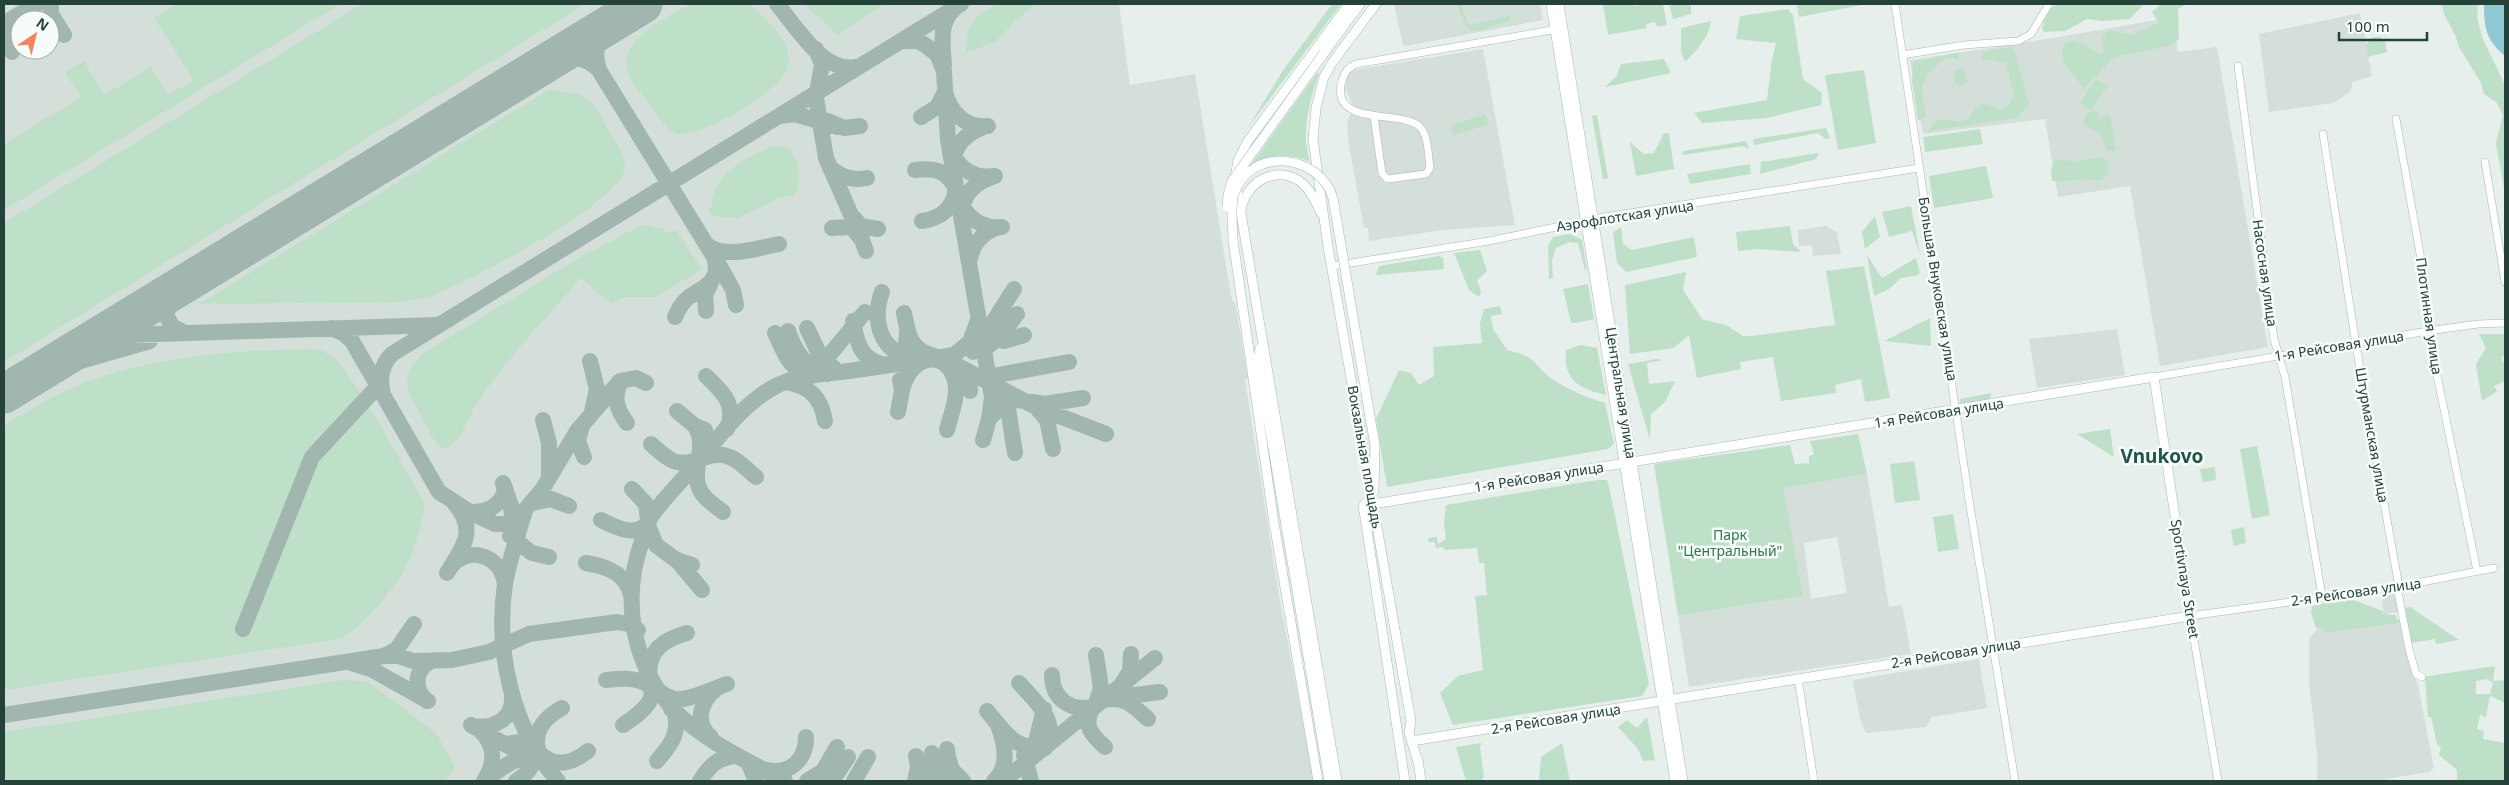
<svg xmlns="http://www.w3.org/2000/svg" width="2509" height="785" viewBox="0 0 2509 785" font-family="'Noto Sans',sans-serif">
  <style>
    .built { fill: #d4dfda; fill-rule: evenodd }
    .green { fill: #bfe0c8; fill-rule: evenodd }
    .water { fill: #8ec9d4 }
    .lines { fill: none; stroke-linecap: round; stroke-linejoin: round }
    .taxiway { stroke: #a2b6b0; stroke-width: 16 }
    .runway { stroke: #a2b6b0; stroke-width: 39 }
    .street-casing { stroke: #a8b8b2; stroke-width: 8 }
    .secondary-casing { stroke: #a4bbb3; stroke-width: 10 }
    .street { stroke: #fff; stroke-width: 7 }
    .secondary { stroke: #fff; stroke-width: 9 }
    .secondary-bridge-casing { stroke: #a4bbb3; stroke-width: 10; stroke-linecap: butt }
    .secondary-bridge { stroke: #fff; stroke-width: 9 }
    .labels { text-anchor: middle; stroke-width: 5; stroke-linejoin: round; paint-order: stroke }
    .street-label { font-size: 14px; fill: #24423a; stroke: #f7fbf9 }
    .park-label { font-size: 14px; fill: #2d7a4b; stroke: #f7fbf9 }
    .district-label { font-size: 19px; font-weight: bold; fill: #1f5548; stroke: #f7fbf9 }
  </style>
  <rect width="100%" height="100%" fill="#e6efeb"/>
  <!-- built -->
  <path class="built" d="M4,4H1119L1130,85L1195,74L1231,296L1233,302H1235L1248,379L1245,380L1279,596L1314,781H4ZM20,20H50V50H20Z
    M1394,4H1540L1543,20L1406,46L1403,45Z
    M2360,13L2372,76L2353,82L2350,92L2333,103L2269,112L2259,34Z
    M2174,17L2178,52L2217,47L2268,347L2160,366L2130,186L2058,197L2045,119L1923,134L1910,60L2017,44Z
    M1483,49L1515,225L1443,230L1369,241L1368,228H1364L1349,145L1347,124L1353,105L1345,89L1348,75L1353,70Z
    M1826,226L1837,232L1841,254L1813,256L1812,245L1799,246L1798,230Z
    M2117,329L2125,375L2037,388L2029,339Z
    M1867,474L1889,607L1902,605L1911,654L1689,687L1678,616L1803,596L1784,487ZM1837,537L1847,593L1811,599L1804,543Z
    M2398,592L2401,612L2384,614L2381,594Z
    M2403,623L2410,665L2418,685L2434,768L2429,772L2386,779V781H2317V752L2309,682V639L2317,629L2323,628L2324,633Z
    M1979,659L1987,708L1932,717L1926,727L1866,733L1860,720L1853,680Z"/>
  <!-- green -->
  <path class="green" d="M177,4H340L4,210V144L81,97L65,73L84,61L104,95L151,67L168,95L194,80L154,18Z
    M362,4H585L4,362V223Z
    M691,4H750C766,20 793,40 788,66C784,90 707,134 683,134C668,134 661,120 653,108C644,96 629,82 627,67C623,34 669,17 691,4Z
    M804,4H897L882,6L838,35Z
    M996,4H1037L1018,18L995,42L966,53C967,21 971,22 996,4Z
    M1332,4H1341L1247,129L1282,72Z
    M1457,4H1467L1463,5V13L1469,25L1511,15L1509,21L1474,32L1466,26Z
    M1603,4H1632L1636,6L1642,4H1663L1667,25L1657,27L1655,22L1646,24L1647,28L1608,35Z
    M1669,4H1691V14L1673,19Z
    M1797,4H1862V5L1799,17Z
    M2057,4H2144L2130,19L2102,21L2087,19L2065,31L2044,32L2042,29L2046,12Z
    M2161,4H2187L2178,9L2179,39L2168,46L2114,57L2084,89C2076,74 2056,64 2064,44L2075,40L2101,54L2104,51L2101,40L2108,30L2132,35L2159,23L2152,12Z
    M2441,4H2478L2477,17L2482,37L2505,85V194L2496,143L2503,115L2497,103L2484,94L2481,83L2459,47L2456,37L2444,14Z
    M1788,9L1793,15L1803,79L1822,93L1821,105L1767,118L1702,123L1694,113L1767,100L1772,59L1776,43L1736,39L1740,16Z
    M1711,21C1708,39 1697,50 1685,62L1681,51V28Z
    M2373,37H2380L2385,41L2387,52L2368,57L2366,44Z
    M2011,47L2015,51L2029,104L2017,118L1928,131L1938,119L1959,122L1969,119L1976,107L1982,103L2000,109L2009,105L2014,94L2006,64L1994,60H1981L1982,52Z
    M1960,52L1958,61L1954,58L1944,59L1929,73L1921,88L1926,116L1918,121L1912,81L1913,62Z
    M1664,59L1671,73L1605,87L1616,77L1621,64Z
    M1963,68L1968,82L1960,86L1954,82L1956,71Z
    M1864,70L1876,143L1838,150L1825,75Z
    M1317,73H1319C1310,101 1300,132 1310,161C1289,154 1269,153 1250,166Z
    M2096,79L2108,86L2091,110L2080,103Z
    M548,90C588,93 590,95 609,131C615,142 629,159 624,172C612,207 471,280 434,295C424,299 411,300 400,302L199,304Z
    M2097,110L2100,118L2110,114L2116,151L2107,150L2100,132L2089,128L2083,122L2086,115Z
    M1485,114L1489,122L1485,126L1453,135L1451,125Z
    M1597,115L1608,178L1603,179L1592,116Z
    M1826,128L1830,138L1826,139L1818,133L1754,145L1753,139Z
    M1980,129L1983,144L1925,152L1923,137Z
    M1664,133L1669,134L1674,169L1636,176L1630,142L1644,154L1654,153Z
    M1746,141L1749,149L1743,146L1683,155V151Z
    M776,145L790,149C799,165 804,178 794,195L779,198L738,218L713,216L707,210L712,206C713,171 749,156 776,145Z
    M1819,153L1816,159L1760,174L1761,162Z
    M2100,157L2108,162V173L2101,180L2052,181L2051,171L2054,160L2077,161Z
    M1750,164L1751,174L1690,184L1687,174Z
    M1986,166L1993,198L1934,208L1929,176Z
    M1911,206L1920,255L1912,231L1889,237L1882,212Z
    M1875,216L1880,237L1865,249L1862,232Z
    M647,225L663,229L669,233L676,230L702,269L656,297H623L611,304L581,278C546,318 508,357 478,402C470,414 458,446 446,449L438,445C431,437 427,427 422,417C407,391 397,375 425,352L582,256L638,227Z
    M1790,226L1793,244L1801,252L1756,249L1738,251L1736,232Z
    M1621,227L1623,244L1632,250L1694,237L1697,257L1626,272L1617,263L1613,232Z
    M1570,234L1582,240L1587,269L1585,270L1578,243L1569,242L1556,248L1552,260L1553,278L1549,279L1548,246L1553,237Z
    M1480,250L1487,271L1477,281L1481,291L1479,297L1469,290L1454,253Z
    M1867,255L1882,278L1916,258L1920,273L1915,276L1901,278L1889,289L1874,296Z
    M1439,256L1443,258L1444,269L1376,275L1379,266Z
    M1864,266L1890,398L1865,402L1861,379L1835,385L1836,393L1781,401L1773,357L1740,362L1741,369L1697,378L1689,335L1674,348L1630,354L1625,285L1686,272L1683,290L1702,319L1726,325L1743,336H1751L1835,325L1826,271Z
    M1588,284L1594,319L1575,323L1571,322L1563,289Z
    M1500,306L1502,314L1491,316L1493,329L1507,350C1539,357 1533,366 1555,381C1571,391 1588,398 1605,403L1614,444L1608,449L1387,487L1376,419L1399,370L1411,373L1419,385L1434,376L1433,347L1482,343L1480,323L1484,309Z
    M1930,318L1931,346L1884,341Z
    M2479,334H2505V355L2501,358L2505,365V381L2494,386L2497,391L2482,401L2476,364L2486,348Z
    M1581,345L1597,348L1606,395C1579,389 1563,380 1566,350Z
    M314,349L324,351L340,363L371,409L425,504C421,524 417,544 408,563C397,586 362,629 339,639L4,690V426C26,412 49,397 74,387C151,356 232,350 314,349Z
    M1657,359L1663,360L1647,363L1649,384L1675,381L1665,402L1651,414L1650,440L1628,364Z
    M1991,393L1990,401L1963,406L1960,403V399Z
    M2110,429L2114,457L2077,434Z
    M1858,434L1867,474L1784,488L1803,596L1678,616L1654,464L1790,445L1795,464L1809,463V456L1814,454L1810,441Z
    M2257,446L2270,515L2252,519L2240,449Z
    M1914,461L1920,500L1895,503L1890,464Z
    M2215,467L2216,480L2203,482L2200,469Z
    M1597,480H1607L1609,486L1649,684L1642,696L1453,725L1440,693L1458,676L1483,670L1475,596L1487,595L1484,563H1479L1477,548L1445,550L1443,547L1436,548L1435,542H1429L1428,538L1437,537L1438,544L1446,539L1444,524L1446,505Z
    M1953,514L1959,549L1938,552L1933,517Z
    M2244,527L2246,543L2234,546L2231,530Z
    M2348,598L2383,611L2384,614L2396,615L2397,620L2403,623L2324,633L2323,628H2316L2311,612L2312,606Z
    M2410,607L2459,640L2436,644L2435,639L2411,643L2404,608Z
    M2495,666L2493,681L2505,680V703L2490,696L2486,717L2480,715L2477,729L2484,731L2483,739L2505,743V781H2431H2457V770L2439,755L2441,748L2437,744L2431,717H2428L2425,678L2422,677ZM2486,679L2493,682L2490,694H2476V681Z
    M344,680L363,681L371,684L436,733L455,767L445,781H4V732Z
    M1647,717L1655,760L1643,761L1638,749L1618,727L1627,720L1637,728Z
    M1482,743L1480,747L1484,777L1482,780L1466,781L1456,747Z
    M1562,743L1570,781H1539L1541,757Z"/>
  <!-- water -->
  <path class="water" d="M2484,4H2505V56C2486,40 2484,28 2484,4Z"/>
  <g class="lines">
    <!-- taxiway -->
    <path class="taxiway" d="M51,4V14L64,35
      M777,4C796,26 825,77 859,66
      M10,20L37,4
      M901,41H918L925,45L937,54L944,71L948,140L992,397L989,419
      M816,49L822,65L816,98L826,158L862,240
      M12,52C6,39 8,29 15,17L25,20
      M550,60C570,56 584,55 599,70C592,50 599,37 613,22
      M944,66C943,46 938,24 954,9
      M599,70L722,270L733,290L736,305
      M780,116L795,114L838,127
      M921,117L937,107L945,92C950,112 966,129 988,126
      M828,121L844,128L860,126
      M952,153C960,170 976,179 995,176
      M953,162C955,144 967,133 984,127
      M830,168C842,177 852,181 867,178
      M915,170C935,167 947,171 956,189C953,209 941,218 922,221
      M960,202C968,219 983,229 1002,227
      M962,212C963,194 975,183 992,177
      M853,217L861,226L878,229
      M832,228L852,227L862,240L866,251
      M706,244C725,260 757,248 779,244
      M969,263C972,244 981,233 999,227
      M882,292C872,320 879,350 911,358
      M706,311L705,295L710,285
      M904,313C909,338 910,350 937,357
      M675,317C678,310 682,302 689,297C704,287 720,282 715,261
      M853,321C857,344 861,361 887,365C901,358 907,348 907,333
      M331,328L343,333L352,341L439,492L470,512L495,524H513L542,490L577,431L620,381L636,378L646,383
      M807,328L822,360L834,368
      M788,331C796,354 804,365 828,374
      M185,333L172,326L166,315L171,301L187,281
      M775,333C784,352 790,372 812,376L865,312
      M98,336L436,325
      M991,337L1004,341L1024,335
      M985,347L990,327L1014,289
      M973,352C995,348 1004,330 1017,314
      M941,357L1036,407L1106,434
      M590,361L597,389L592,412
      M962,368L969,378L970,391
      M39,373L150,341
      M706,376C723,392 737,405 727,429
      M978,376H992L1069,362
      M787,382C810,387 821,397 825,421
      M620,383C613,398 617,410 627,423
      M902,390C912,350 952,350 956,387C957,401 950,417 947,430
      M383,394C379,379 381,365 392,354L961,4
      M1004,394L1007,402L1015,453
      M1036,407L1047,420L1053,449
      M677,411L695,426L705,430
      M898,412L902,390L900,380
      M543,420L549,443V475
      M582,426L578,441L584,457
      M695,426C710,451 685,476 705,497C710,503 717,507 723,512
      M983,440L989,419L1003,404L1018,400L1045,404L1083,398
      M651,444C671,462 677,468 703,458C710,456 716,454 723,455C736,457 746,469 756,477
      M504,485L511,506L514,532
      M632,489L646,504L649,528L656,545L676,560L692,565
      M532,503L551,499L569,506
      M470,512C488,512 497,508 505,492L503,483
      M524,514C517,537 509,561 505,584C495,651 512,729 558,781
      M601,520C616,527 634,538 648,523
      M510,536L532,553L549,557
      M676,559L702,590
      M586,563C606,566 626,573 631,595
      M453,564C474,545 502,558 505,585
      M447,573C462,548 478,531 455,504
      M243,629L312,457L378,386
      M384,656L397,649L414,624
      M352,663L371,669L428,701
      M1052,675C1052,700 1073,713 1095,706L1101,688L1096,655
      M606,680C625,678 638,677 654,688C660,692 668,698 675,699C690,701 712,689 727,684
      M1123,682L1130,671L1131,654
      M1117,697L1160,692
      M427,701C412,688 415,667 434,660
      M1101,701C1122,694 1133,705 1148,719
      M562,708C544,718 532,731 539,753C556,768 571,764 588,751
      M1092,709C1083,727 1092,735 1105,747
      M987,711C1005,732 1014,750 1045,748C1060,721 1036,702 1019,683
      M4,715L384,656H399L413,661L452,660L489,652L529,634L617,622L628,624L638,630
      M471,725L515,750
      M623,725C632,719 647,709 651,698C653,690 649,682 649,674C649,649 665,639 687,633
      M472,726C493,729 514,720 512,696
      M481,731C496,747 495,763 484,781
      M711,737C693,723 701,700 717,688
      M505,744L521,742L535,749C535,765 529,773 516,781
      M1024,755L1031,781
      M1032,758L1044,709
      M949,760L952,770L963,781
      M657,761C671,744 681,733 674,710L671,709
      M767,770C790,775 806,760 806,737
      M485,781C502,768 522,748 544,764
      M700,781C710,765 718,757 737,756L748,762L756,781
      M785,781C748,761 704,741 674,710C632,665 621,599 642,541C644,536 645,528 647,523C658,504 676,487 690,471C715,443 742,403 776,386C798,375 825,374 849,371C884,366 919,361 954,355L970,342L978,320
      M807,781L823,771L837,747
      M832,781L848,757
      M854,781L868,757
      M915,781L918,767L916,756
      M930,781L933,765L932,753
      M944,781L949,766L947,749
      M994,781C1010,766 1005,744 998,725
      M1003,781L1155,658"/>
    <!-- runway -->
    <path class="runway" d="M4,394L643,4"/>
    <defs>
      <path id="street" d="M1895,4L1970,506L2015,781
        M1902,55L1964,45L2018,41L2031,34L2049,4
        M2238,66L2274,339L2285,377L2322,596
        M1374,116L1382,173L1387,179L1426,174L1430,168C1428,156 1429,137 1420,127C1403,109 1329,128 1342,81C1344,73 1348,67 1356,64L1558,29
        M2396,119L2424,276L2428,331L2477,571
        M2323,134L2357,351L2399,587L2398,592L2409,649L2416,674L2422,677
        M2485,162L2505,282
        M1332,266L1489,241L1604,217L1919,168
        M2154,377L2428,331L2478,324L2505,323
        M1798,678L1814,781
        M2218,781L2190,616L2396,587L2494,568"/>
      <path id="secondary" d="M1376,4L1332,63L1324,77L1316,108L1313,139L1328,247L1411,721L1409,733L1419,765
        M1551,4L1675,781
        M1559,4L1683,781
        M1324,53L1360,4
        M1241,212C1244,182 1277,163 1302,183C1311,190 1316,203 1321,213
        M1233,240L1274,523L1318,781
        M1260,348L1258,359L1329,781
        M1370,417L1375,445L1374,491
        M1371,497L1363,506L1365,517L1405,781
        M1373,504L2154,377L2190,616L1418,740
        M1418,760L1421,781
        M1337,781L1235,178L1238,160L1248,141L1349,4"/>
    </defs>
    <!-- street casing -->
    <use href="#street" class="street-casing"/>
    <!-- secondary casing -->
    <use href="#secondary" class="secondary-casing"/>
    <!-- street -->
    <use href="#street" class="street"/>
    <!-- secondary -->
    <use href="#secondary" class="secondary"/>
    <defs>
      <path id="secondary-bridge" d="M1227,207L1228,195L1232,181L1324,53
        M1233,240C1233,226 1230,208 1234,194C1250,146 1319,153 1333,198L1370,417"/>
    </defs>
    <!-- secondary-bridge casing -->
    <use href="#secondary-bridge" class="secondary-bridge-casing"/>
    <!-- secondary-bridge -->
    <use href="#secondary-bridge" class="secondary-bridge"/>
  </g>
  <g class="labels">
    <!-- street labels -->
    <g class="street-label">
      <text transform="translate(1625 216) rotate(-9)" y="5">Аэрофлотская улица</text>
      <text transform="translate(2265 273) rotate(82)" y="5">Насосная улица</text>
      <text transform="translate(1938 289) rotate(81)" y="5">Большая Внуковская улица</text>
      <text transform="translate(2429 316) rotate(82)" y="5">Плотинная улица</text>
      <text transform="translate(2339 346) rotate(-9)" y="5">1-я Рейсовая улица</text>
      <text transform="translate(1621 393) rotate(81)" y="5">Центральная улица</text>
      <text transform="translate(1939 413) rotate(-9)" y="5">1-я Рейсовая улица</text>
      <text transform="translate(2372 435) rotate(80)" y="5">Штурманская улица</text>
      <text transform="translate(1365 457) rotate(80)" y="5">Вокзальная площадь</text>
      <text transform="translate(1539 477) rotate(-9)" y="5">1-я Рейсовая улица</text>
      <text transform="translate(2185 579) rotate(81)" y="5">Sportivnaya Street</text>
      <text transform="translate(2356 592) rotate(-8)" y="5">2-я Рейсовая улица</text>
      <text transform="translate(1956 653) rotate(-9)" y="5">2-я Рейсовая улица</text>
      <text transform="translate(1556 719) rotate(-9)" y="5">2-я Рейсовая улица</text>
    </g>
    <!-- park labels -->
    <g class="park-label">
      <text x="1730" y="540">Парк<tspan x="1730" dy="16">"Центральный"</tspan></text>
    </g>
    <!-- district labels -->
    <g class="district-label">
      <text x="2162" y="463">Vnukovo</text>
    </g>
  </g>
  <!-- border -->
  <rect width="2509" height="785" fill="none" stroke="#24423a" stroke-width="10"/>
  <!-- north arrow -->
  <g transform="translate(35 35) rotate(35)"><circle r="24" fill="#f7fbf9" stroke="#a3b1ad"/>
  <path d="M0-4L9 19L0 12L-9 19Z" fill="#f4845f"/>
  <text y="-8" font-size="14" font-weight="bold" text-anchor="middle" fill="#24423a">N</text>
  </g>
  <!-- scale -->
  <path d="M2339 32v8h88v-8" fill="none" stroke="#24423a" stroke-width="2.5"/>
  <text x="2346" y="32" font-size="15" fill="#24423a" stroke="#f7fbf9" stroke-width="4" paint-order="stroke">100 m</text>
</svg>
